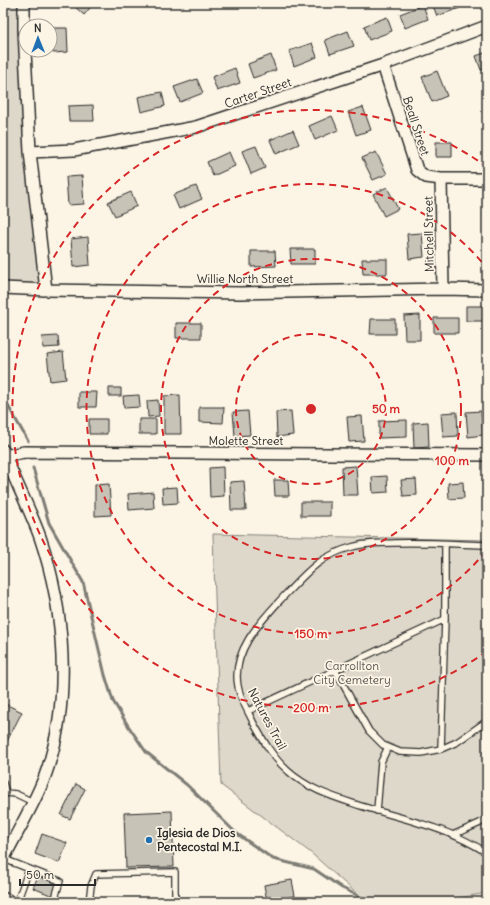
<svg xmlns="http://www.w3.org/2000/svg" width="490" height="905" viewBox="0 0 490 905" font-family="Delius,sans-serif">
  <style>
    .green { fill: #ded8ca; stroke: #84827a }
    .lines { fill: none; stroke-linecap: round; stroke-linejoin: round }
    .stream { stroke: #7d7b74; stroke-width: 3 }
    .building { fill: #c8c3b7; stroke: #2b2b2b }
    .lane-casing { stroke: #2b2b2b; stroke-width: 8 }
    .street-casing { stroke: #2b2b2b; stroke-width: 14 }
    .secondary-casing { stroke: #2b2b2b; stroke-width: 19 }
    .lane { stroke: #fcf5e5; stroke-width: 5.5 }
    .street { stroke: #fcf5e5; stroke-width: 11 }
    .secondary { stroke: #fcf5e5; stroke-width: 16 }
    .ring { fill: none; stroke: #d62828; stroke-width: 2; stroke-dasharray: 7 5 }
    .poi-dot { fill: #1f6fb2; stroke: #fcf5e5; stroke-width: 1.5 }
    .labels { text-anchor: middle; stroke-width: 3.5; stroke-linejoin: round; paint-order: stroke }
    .street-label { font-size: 12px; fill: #2b2b2b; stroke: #fcf5e5 }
    .park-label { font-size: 12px; fill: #585653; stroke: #fcf5e5 }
    .poi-label { font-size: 12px; font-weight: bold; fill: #2b2b2b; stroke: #fcf5e5; text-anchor: start }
    .centre { fill: #d62828; stroke: #fcf5e5; stroke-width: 2 }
    .ring-label { font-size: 12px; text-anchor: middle; font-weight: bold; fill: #d62828; stroke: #fcf5e5; stroke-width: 3.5; stroke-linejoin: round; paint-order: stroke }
  </style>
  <rect width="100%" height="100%" fill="#fcf5e5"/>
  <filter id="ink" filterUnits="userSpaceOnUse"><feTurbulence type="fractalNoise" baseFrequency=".025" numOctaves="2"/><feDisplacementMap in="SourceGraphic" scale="8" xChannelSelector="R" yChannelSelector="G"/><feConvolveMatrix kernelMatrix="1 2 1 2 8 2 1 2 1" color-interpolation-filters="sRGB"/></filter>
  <g filter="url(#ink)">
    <!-- green -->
    <path class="green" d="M3,3H24L46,290L3,289Z
      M213,534L487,540V893L434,902H366L311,853L221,785Z"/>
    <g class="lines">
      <!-- stream -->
      <path class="stream" d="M3,390V397L28,441
        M33,468L49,523L83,582L105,675L113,701L127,724L146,752L187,785L236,833L273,859L314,869L342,888L371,902"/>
    </g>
    <!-- building -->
    <path class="building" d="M74,3H94L84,15L73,5Z
      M432,3H458L460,8L437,16Z
      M423,5L428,19L405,28L400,14Z
      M387,17L392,31L369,40L364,26Z
      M52,28H67L68,52L53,53Z
      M348,31L354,46L330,54L325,40Z
      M312,43L317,57L294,66L289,51Z
      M487,52V68L481,70L476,56Z
      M271,55L276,70L253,78L248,64Z
      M235,68L240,83L217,91L212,77Z
      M437,71L447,96L432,102L422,77Z
      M197,79L203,93L180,102L174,87Z
      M162,92L165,106L141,112L138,97Z
      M93,105L94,121H69L68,106Z
      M363,107L371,130L356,135L348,112Z
      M332,116L338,130L315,140L309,126Z
      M293,130L299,144L276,154L270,140Z
      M436,142H452V157H436Z
      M256,146L265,168L251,174L242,151Z
      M229,152L235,166L213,176L207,162Z
      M376,152L387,174L373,180L362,158Z
      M82,176L84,204L68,205L66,177Z
      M196,186L202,199L179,209L173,195Z
      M387,187L398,209L384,216L373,194Z
      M131,192L137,206L115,216L108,202Z
      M422,233L424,257L409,259L407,234Z
      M88,237L90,265L73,267L71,239Z
      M290,249H315V264H291Z
      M251,251H275L276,266L251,267Z
      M362,259H387V274H363Z
      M466,306H487V321H466Z
      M420,315V340H405L404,316Z
      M434,318H458V333H434Z
      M371,319H395V334H370Z
      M176,323H201V338H176Z
      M58,336L59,347L43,348L42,337Z
      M63,352L66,379L50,381L47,354Z
      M109,388H121V396H109Z
      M79,392H97L96,407H79Z
      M139,395L140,407L124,408L123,396Z
      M180,395L181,434H164V396Z
      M158,400L159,416L148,417L147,401Z
      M199,407H224L223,423L199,422Z
      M248,411L250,435L235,436L233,412Z
      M291,411L293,435L277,437L276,412Z
      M481,411L483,435L468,437L466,412Z
      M457,412L458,436L443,437L441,413Z
      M362,416L364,441L349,442L347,417Z
      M89,419H107V434H89Z
      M139,419H156V434H139Z
      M407,420V437L379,438V421Z
      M428,422L429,447L414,448L413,423Z
      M356,466L358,495H343L342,467Z
      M223,467L224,496L210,497L209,468Z
      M387,476L388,492L373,493L372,477Z
      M416,479L417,495L403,496L401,480Z
      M274,480H288L289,496H275Z
      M244,481L246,510H231L230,482Z
      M463,482L464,498L449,499L448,483Z
      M109,484L111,515L95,516V485Z
      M177,487L178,503L163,504L162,488Z
      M153,492L154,508L129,510L128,494Z
      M301,502H330V516H301Z
      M3,703L22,712L3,749Z
      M76,784L85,789L70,819L61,815Z
      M172,811L174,867L126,868L124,813Z
      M42,834L67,843L59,863L35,854Z
      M38,876L58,884L53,896L33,888Z
      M292,880L295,896L267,901L264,885Z"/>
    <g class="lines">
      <defs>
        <path id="lane" d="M487,545C456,544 425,542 393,543C379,543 365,543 352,547C321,555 306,573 285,595C263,619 231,650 238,686C240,699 248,711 253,722C263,740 273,758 288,771C309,790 334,797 361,806C403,819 450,828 487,853
          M335,670L369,731L383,745L400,752L421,753L441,749L457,742L487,721
          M248,711L445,619
          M441,749L445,619V544
          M3,783L6,793
          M3,796L6,793L16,794L33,802
          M377,811L381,762L388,747
          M453,835L480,823L487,818
          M4,859L60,881L54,902
          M17,902L29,869
          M89,902L91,886L96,874L175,872V902"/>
        <path id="street" d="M24,3V30L30,152L46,290
          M383,65L417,170L426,177L441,179H487
          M30,152L74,150L196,127L383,65L487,26
          M441,179L443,289
          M3,288L46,290L240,293L443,289L487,290
          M5,456L24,452L487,455
          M3,860C17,832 34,805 45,776C72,702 65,610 40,537C29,507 14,479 3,450"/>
        <path id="secondary" d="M3,901L6,902"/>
      </defs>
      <!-- lane casing -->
      <use href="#lane" class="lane-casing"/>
      <!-- street casing -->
      <use href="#street" class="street-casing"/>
      <!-- secondary casing -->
      <use href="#secondary" class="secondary-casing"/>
      <!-- lane -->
      <use href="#lane" class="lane"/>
      <!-- street -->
      <use href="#street" class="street"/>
      <!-- secondary -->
      <use href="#secondary" class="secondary"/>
    </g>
  </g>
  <!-- distance rings -->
  <g class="ring">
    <circle cx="311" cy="409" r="75"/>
    <circle cx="311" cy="409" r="150"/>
    <path d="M486 551A225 225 0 1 1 486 267"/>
    <path d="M487 651A299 299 0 1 1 487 167"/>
  </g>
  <!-- markers -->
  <circle class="poi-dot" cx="149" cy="840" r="4"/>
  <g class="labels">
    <!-- street labels -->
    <g class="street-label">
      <text transform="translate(258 93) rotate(-19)" y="4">Carter Street</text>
      <text transform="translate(416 126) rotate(72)" y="4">Beall Street</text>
      <text transform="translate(429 234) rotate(-91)" y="4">Mitchell Street</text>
      <text x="245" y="283">Willie North Street</text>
      <text x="246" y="445">Molette Street</text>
      <text transform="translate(267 719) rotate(62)" y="4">Natures Trail</text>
    </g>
    <!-- park labels -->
    <g class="park-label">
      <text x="352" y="670">Carrollton<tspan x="352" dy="14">City Cemetery</tspan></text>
    </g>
    <!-- poi labels -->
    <g class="poi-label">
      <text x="157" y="837">Iglesia de Dios<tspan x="157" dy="14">Pentecostal M.I.</tspan></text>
    </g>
  </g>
  <circle cx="311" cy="409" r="6" class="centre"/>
  <g class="ring-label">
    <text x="386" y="413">50 m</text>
    <text x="452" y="465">100 m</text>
    <text x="311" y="638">150 m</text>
    <text x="311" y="712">200 m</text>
  </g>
  <!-- margin -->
  <rect width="490" height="905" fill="none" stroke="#fcf5e5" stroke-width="16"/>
  <rect x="8" y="8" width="474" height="889" fill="none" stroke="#2b2b2b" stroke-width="1.5" filter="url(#ink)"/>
  <!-- north arrow -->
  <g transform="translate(38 38) rotate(359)"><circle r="19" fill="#fcf5e5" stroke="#a8a49b"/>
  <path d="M0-3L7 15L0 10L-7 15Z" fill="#1f6fb2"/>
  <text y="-6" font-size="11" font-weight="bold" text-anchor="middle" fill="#2b2b2b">N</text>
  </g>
  <!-- scale -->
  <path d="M20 879v6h75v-6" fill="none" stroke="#2b2b2b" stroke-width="2"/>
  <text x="26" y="879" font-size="12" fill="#2b2b2b" stroke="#fcf5e5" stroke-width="3" paint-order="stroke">50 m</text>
</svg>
